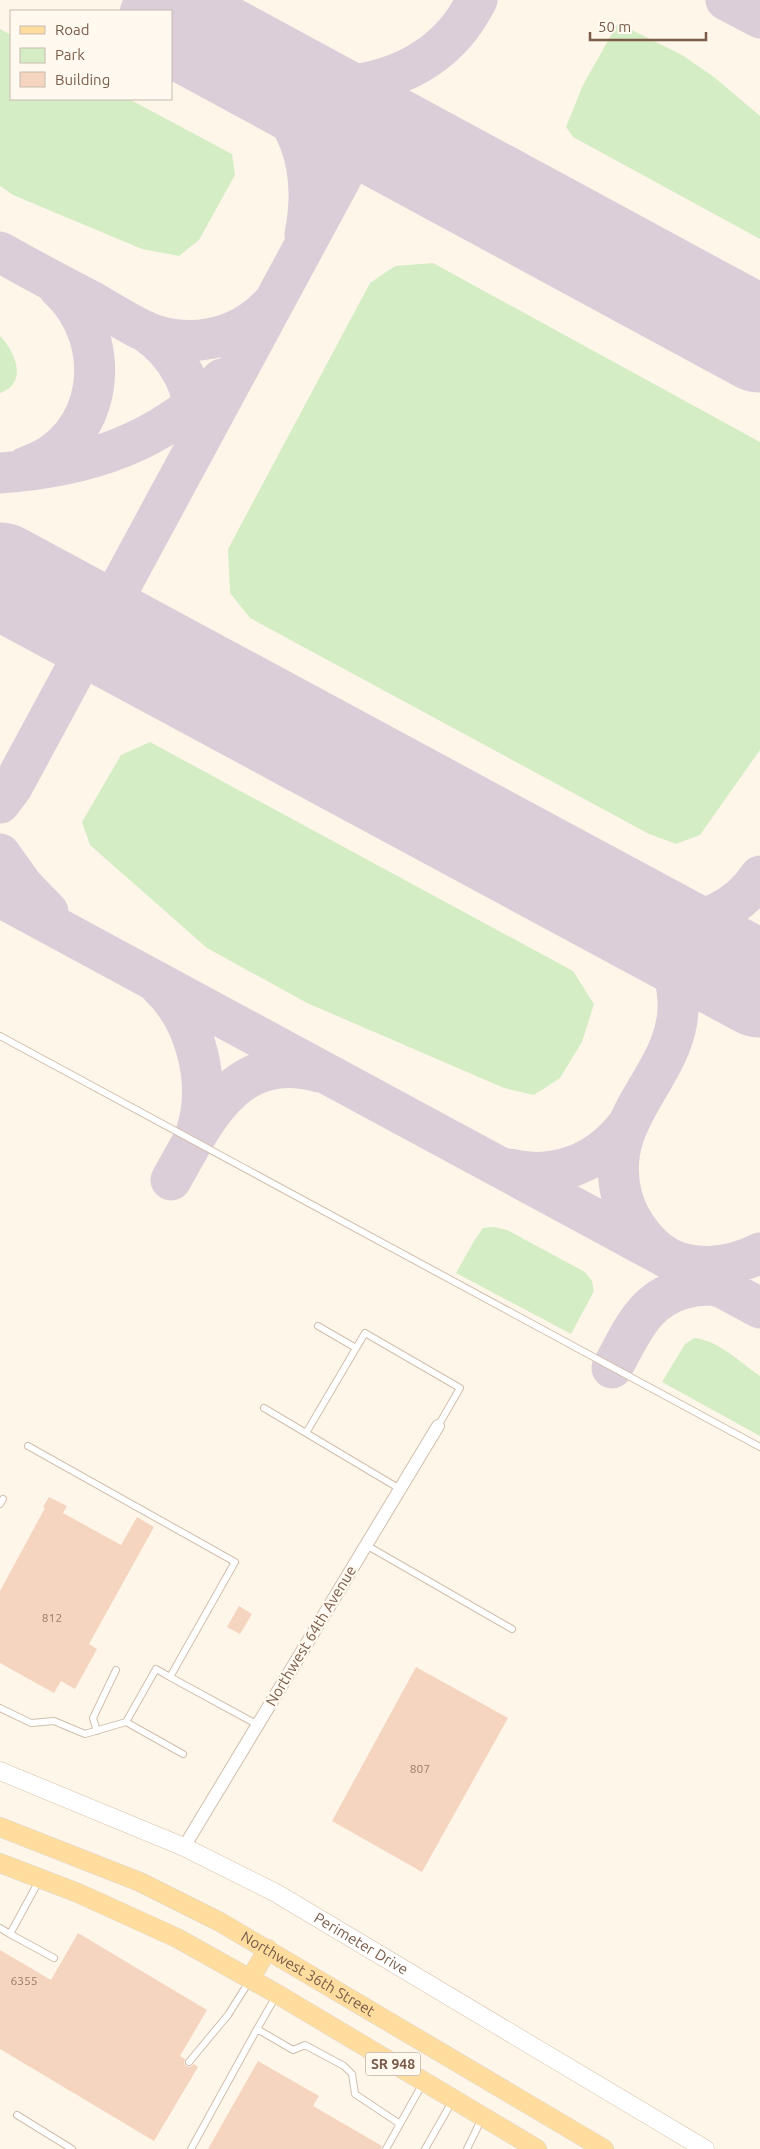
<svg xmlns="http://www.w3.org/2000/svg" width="760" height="2149" viewBox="0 0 760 2149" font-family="Ubuntu,sans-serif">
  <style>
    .green { fill: #d5edc5 }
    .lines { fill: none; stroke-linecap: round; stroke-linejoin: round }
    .taxiway { stroke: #dcced9; stroke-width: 41 }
    .runway { stroke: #dcced9; stroke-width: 105 }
    .building { fill: #f5d5bf }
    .lane-casing { stroke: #d1bead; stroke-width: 8 }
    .street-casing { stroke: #d1bead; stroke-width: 14 }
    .secondary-casing { stroke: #d7c0ac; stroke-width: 19 }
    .primary-casing { stroke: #dcd5d0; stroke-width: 20 }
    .lane { stroke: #fff; stroke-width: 6 }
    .street { stroke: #fff; stroke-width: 12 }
    .secondary { stroke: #fff; stroke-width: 18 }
    .primary { stroke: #ffdd9f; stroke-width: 19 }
    .labels { text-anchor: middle; stroke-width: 4.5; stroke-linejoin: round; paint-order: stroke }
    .number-label { font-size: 12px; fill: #997a67 }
    .shield { fill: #fff9f0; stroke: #a28b7c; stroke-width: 1 }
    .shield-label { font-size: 14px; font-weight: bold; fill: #7a5c4a }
    .street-label { font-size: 15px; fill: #7a5c4a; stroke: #fff9f0 }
  </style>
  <rect width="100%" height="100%" fill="#fef6e9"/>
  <!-- green -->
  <path class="green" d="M618,23L682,55L714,77L760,116V239L573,137L566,127L583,85Z
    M0,29L11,35V99H129L232,154L235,175L199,240L179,256L142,249L13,195L0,186Z
    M433,263L760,442V750L700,835L676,844L649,834L250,618L230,593L228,549L370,283L395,266Z
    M0,336C15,351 29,383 0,393Z
    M150,742L573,971L594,1004L582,1042L560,1078L534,1095L504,1088L307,1003L207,948L90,845L82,822L121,755Z
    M494,1227L507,1230L585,1272L592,1281L594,1291L571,1334L456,1273L474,1241L483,1228Z
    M694,1338C718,1340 740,1362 760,1376V1436L662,1382L685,1344Z"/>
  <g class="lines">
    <!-- taxiway -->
    <path class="taxiway" d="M726,0L760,18
      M199,36C233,53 270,75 307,83C360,94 421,73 456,32C465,22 471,11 477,0
      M241,66C297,110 319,164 305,234
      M0,252C30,269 60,285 91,301C108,311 126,322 144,331C187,350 238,340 270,306
      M145,331C178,354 198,390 195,431
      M26,467C105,441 116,340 58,287
      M0,473C87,467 161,443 222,379
      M0,803L12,787L368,128
      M0,854L23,886L48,912
      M0,897L760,1308
      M614,906C652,933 676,952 678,1002C681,1075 600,1115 622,1197C628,1218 642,1239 659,1252C687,1274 731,1268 760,1253
      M626,911C637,916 650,922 663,923C701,927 739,908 760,876
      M159,985C197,1021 212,1084 196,1133
      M509,1169C554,1180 596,1164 625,1128
      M171,1180C205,1120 235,1049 319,1072
      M612,1368C632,1332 643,1299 686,1288C698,1285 709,1284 721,1287"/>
    <!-- runway -->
    <path class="runway" d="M171,21L760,340
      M0,575L760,985"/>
  </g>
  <!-- building -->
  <path class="building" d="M49,1497L67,1506L63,1513L121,1545L137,1517L154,1527L89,1644L97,1649L75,1689L61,1681L54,1693L0,1663V1591L45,1508L43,1507Z
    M239,1606L252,1614L240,1634L227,1627Z
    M416,1667L508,1718L422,1872L332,1821Z
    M78,1933L207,2010L180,2056L185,2059L184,2063L186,2066L190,2067L194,2064L198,2067L154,2141L0,2049V1950L51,1980Z
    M258,2061L319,2096L313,2106L382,2146L381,2149H208Z"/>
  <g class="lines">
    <defs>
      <path id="lane" d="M0,1036L760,1447
        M318,1326L356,1348
        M264,1408L306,1433
        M28,1446L235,1562L170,1677L258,1725
        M400,1489L306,1433L365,1333L460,1388L438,1426
        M0,1504L3,1499
        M366,1545L512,1629
        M0,1708L31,1723L54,1721L85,1734L126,1722L183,1754
        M126,1722L156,1669L170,1677
        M97,1731L93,1718L116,1670
        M40,1879L10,1934L54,1958
        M0,1928L10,1934
        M276,1996L257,2029L293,2050L305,2045L344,2066L352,2074L355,2094L400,2124
        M189,2062L228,2015L250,1980
        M17,2115L72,2149
        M191,2149L257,2029
        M386,2149L423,2083
        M425,2149L453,2100
        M467,2149L482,2118"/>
      <path id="street" d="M184,1847L438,1426"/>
      <g id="secondary">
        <path id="s1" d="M0,1771L184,1847L276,1893L705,2149"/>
      </g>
      <g id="primary">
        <path id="s2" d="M0,1827L140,1882L220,1922L604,2149"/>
        <path d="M0,1863L78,1893L177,1938L277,1994L537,2149"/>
        <path d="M250,1979L268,1949"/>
      </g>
    </defs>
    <!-- lane casing -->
    <use href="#lane" class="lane-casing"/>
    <!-- street casing -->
    <use href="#street" class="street-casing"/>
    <!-- secondary casing -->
    <use href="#secondary" class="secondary-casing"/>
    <!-- primary casing -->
    <use href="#primary" class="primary-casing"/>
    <!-- lane -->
    <use href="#lane" class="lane"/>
    <!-- street -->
    <use href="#street" class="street"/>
    <!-- secondary -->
    <use href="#secondary" class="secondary"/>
    <!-- primary -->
    <use href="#primary" class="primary"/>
  </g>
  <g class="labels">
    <!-- number labels -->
    <g class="number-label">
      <text x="52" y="1622">812</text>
      <text x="420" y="1773">807</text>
      <text x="24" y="1985">6355</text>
    </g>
    <!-- shield labels -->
    <rect class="shield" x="365.5" y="2052.5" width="55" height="23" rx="4"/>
    <g class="shield-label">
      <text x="393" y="2069">SR 948</text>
    </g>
    <!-- street labels -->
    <g class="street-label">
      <text transform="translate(311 1636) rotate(-59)" y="5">Northwest 64th Avenue</text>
      <text dy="5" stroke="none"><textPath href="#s1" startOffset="401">Perimeter Drive</textPath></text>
      <text dy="5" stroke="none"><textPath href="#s2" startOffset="342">Northwest 36th Street</textPath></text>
    </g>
  </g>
  <!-- legend -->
  <rect x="10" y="10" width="162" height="90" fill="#fff9f0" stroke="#cabaae"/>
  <rect x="20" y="26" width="25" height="8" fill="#ffdd9f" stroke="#cabaae"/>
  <text x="55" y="35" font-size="15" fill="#7a5c4a">Road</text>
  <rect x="20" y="48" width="25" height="15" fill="#d5edc5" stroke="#cabaae"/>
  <text x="55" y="60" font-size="15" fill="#7a5c4a">Park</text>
  <rect x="20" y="72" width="25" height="15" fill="#f5d5bf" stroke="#cabaae"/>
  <text x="55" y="85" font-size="15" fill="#7a5c4a">Building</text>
  <!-- scale -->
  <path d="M590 32v8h116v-8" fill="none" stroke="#7a5c4a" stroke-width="2.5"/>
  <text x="598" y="32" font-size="15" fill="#7a5c4a" stroke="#fff9f0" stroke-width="4" paint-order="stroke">50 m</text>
</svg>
